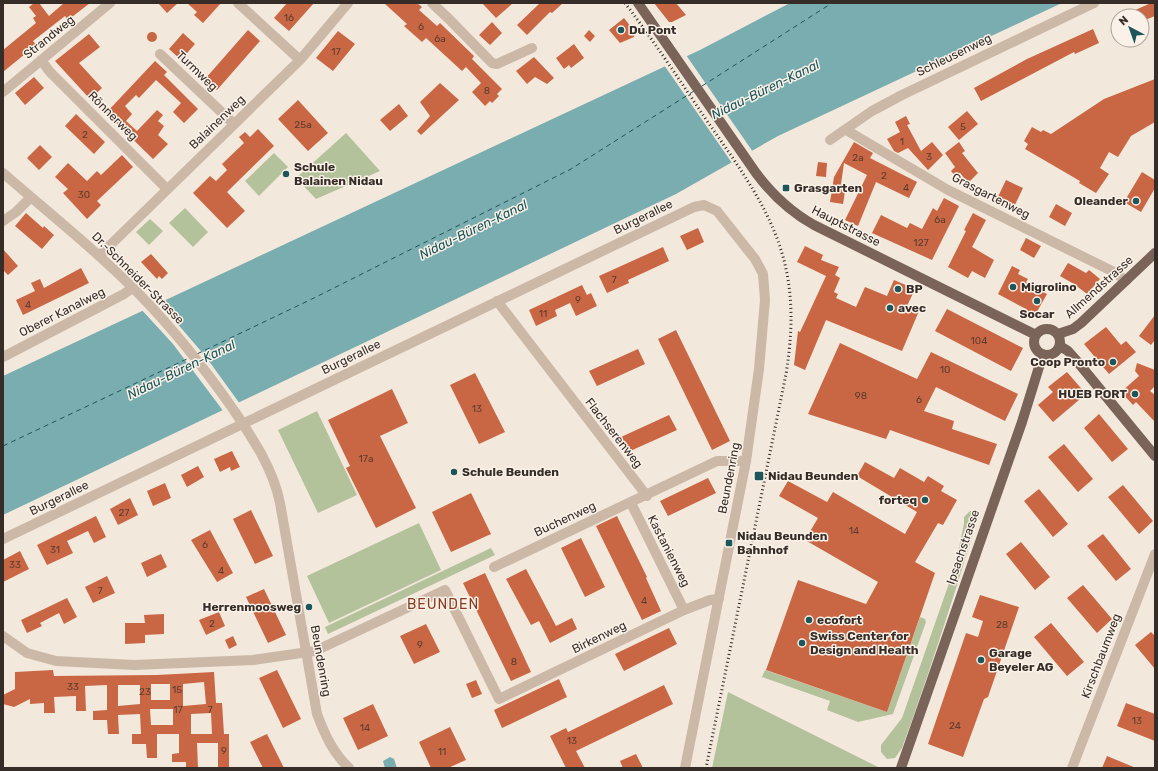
<svg xmlns="http://www.w3.org/2000/svg" width="1158" height="771" viewBox="0 0 1158 771" font-family="Rubik,sans-serif">
  <style>
    .green { fill: #b4c29b }
    .water { fill: #7aadb0 }
    .pier { fill: #f3e8dc }
    .lines { fill: none; stroke-linecap: round; stroke-linejoin: round }
    .ferry { stroke: #1c555a; stroke-width: 1; stroke-dasharray: 5 4; stroke-linecap: butt }
    .building { fill: #c96744; fill-rule: evenodd }
    .minor { stroke: #cbb8a7; stroke-width: 10 }
    .major { stroke: #7a6459; stroke-width: 10 }
    .rail { stroke: #372d28; stroke-width: 3; stroke-dasharray: 1 3; stroke-linecap: butt }
    .poi-dot { fill: #1c555a; stroke: #faf2e8; stroke-width: 1.5 }
    .labels { text-anchor: middle; stroke-width: 3; stroke-linejoin: round; paint-order: stroke }
    .number-label { font-size: 10px; fill: #5c3c2f }
    .poi-label { font-size: 12px; font-weight: bold; fill: #372d28; stroke: #faf2e8; text-anchor: start }
    .street-label { font-size: 12px; fill: #372d28; stroke: #faf2e8 }
    .water-label { font-size: 13px; font-style: italic; fill: #1c555a; stroke: #faf2e8 }
    .quarter-label { font-size: 14px; letter-spacing: 1px; fill: #883a1f; stroke: #faf2e8 }
  </style>
  <rect width="100%" height="100%" fill="#f3e8dc"/>
  <!-- green -->
  <path class="green" d="M346,133L380,171L316,199L296,178Z
    M274,153L288,167L259,196L245,181Z
    M185,208L208,232L193,247L169,223Z
    M150,219L163,231L149,245L136,232Z
    M317,411L357,495L318,513L278,430Z
    M970,511H976L979,514C955,593 930,671 902,748L895,758L887,759L881,752V745L902,718L955,566L964,524V517Z
    M419,523L441,570L329,623L307,576Z
    M491,548L495,555L328,634L325,627Z
    M920,617L925,619L926,622L893,714L858,722L827,710L830,701L762,677L765,670L887,712Z
    M728,692L880,768H712Z"/>
  <!-- water -->
  <path class="water" d="M790,3H1062L778,136L676,194L3,515V376L700,50Z
    M390,757L394,759L397,768H385L383,761Z"/>
  <!-- pier -->
  <path class="pier" d="M686,55L753,152L732,163L664,65Z
    M157,300L206,357L240,404L224,412L173,344L140,308Z"/>
  <g class="lines">
    <!-- ferry -->
    <path class="ferry" d="M702,86L832,3
      M197,354L316,297L571,169L694,91
      M3,446L189,358"/>
  </g>
  <!-- building -->
  <path class="building" d="M34,3H39L49,16L64,3H90L68,20L65,16L33,41L36,45L3,72V50L36,23L33,18L36,16L29,7Z
    M158,3H178L167,13Z
    M187,3H221L203,23L194,15L197,12Z
    M287,3H314L289,31L274,18Z
    M384,3H417L422,7L419,10L437,26L440,23L474,56L472,59L502,89L497,94L499,96L492,103L490,101L485,106L472,92L481,83L466,67L462,71L426,38L422,42L404,26L407,24Z
    M482,3H513L496,18Z
    M537,3H563L552,13L550,12L527,35L517,25L539,4Z
    M654,3H676L686,15L672,22H669Z
    M1151,3H1155V16L1145,20L1144,16H1122Z
    M624,18L635,32L634,37L620,43L609,30Z
    M492,22L502,33L490,45L479,35Z
    M1093,29L1099,43L1075,54L1074,52L981,101L974,88L1027,59Z
    M248,30L260,41L217,90L205,79Z
    M589,30L595,36L590,42L584,36Z
    M338,31L355,44L333,71L316,58Z
    M147 37a5 5 0 1 1 10 0a5 5 0 1 1-10 0Z
    M183,33L195,44L181,60L169,49Z
    M89,34L100,47L79,63L102,88L90,99L55,61Z
    M574,44L584,58L571,68L569,65L564,69L556,58Z
    M534,57L554,78L547,84L535,77L527,84L516,71Z
    M155,61L167,72L164,75L198,109L184,123L173,112L181,103L156,80L139,98L136,95L125,106L132,114L126,121L137,131L157,110L163,115L158,121L164,126L158,135L168,144L153,159L106,113Z
    M34,77L44,88L25,105L15,93Z
    M1155,79V122L1131,136L1118,157L1109,152L1100,168L1109,174L1096,193L1079,183L1080,181L1025,149L1028,144L1024,141L1032,127L1041,132L1043,130L1051,134L1104,99Z
    M440,83L459,100L421,135L417,131L430,116L420,102Z
    M298,100L328,133L308,151L278,119Z
    M399,104L408,116L390,131L380,120Z
    M967,111L978,124L959,140L948,127Z
    M76,114L105,142L94,154L65,126Z
    M906,116L910,124L907,125L921,151L932,142L943,155L928,170L908,148L898,153L894,151L887,139L900,132L895,122Z
    M258,129L274,146L227,192L245,211L227,228L193,193L210,176L216,181L227,170L222,164L244,143L239,137L245,132L250,137Z
    M854,142L873,153L870,158L917,182L909,198L876,182L858,226L845,220L867,175L844,163L841,184L846,185L843,204L830,202L834,177Z
    M959,142L965,151L962,153L978,173L968,183L960,173L956,177L951,171L955,167L945,153Z
    M40,145L52,157L39,170L27,158Z
    M122,155L133,167L97,201L101,205L87,219L63,193L68,189L55,177L68,163L87,181L97,171L101,175Z
    M818,162L827,163L826,177L816,176Z
    M1142,172L1155,180V188L1141,212L1124,202Z
    M1006,180L1023,188L1012,211L995,203Z
    M944,198L959,206L932,260L872,233L881,215L907,228L910,223L922,229L933,208L937,211Z
    M1056,204L1072,213L1065,226L1049,217Z
    M26,213L43,228L44,226L54,235L42,249L15,226Z
    M973,213L986,220L972,247L994,260L985,278L972,271L968,278L948,267L966,231L964,230Z
    M698,228L704,242L687,250L680,236Z
    M1026,238L1041,246L1034,258L1020,250Z
    M805,246L823,255L821,260L839,267L835,275L840,278L834,292L838,294L836,298L856,307L865,287L887,296L894,280L915,289L907,306L919,311L902,351L826,320L805,370L794,365L798,331L800,332L826,276L797,262Z
    M663,247L669,261L628,280L629,283L607,293L599,276Z
    M3,249L18,266L8,275L3,270Z
    M151,254L168,273L162,279L159,276L157,279L141,262Z
    M1068,263L1086,273L1089,270L1100,279L1087,294L1074,284L1060,276Z
    M1012,266L1020,270L1018,274L1028,279L1026,282L1047,294L1034,317L1024,312L1026,309L998,294Z
    M81,268L89,283L23,315L16,300L35,291L31,283L40,279L44,288Z
    M582,285L587,295L591,293L597,306L576,316L570,303L555,310L557,316L536,326L529,310Z
    M947,309L1023,348L1011,371L935,331Z
    M1155,315V340L1151,345L1139,336Z
    M1106,327L1121,345L1126,341L1136,352L1109,374L1084,344Z
    M676,330L730,441L712,450L658,339Z
    M840,343L917,379L931,352L1018,394L1005,421L936,387L924,411L954,421L952,429L997,444L989,465L890,430L886,439L808,414Z
    M638,349L645,364L597,386L589,371Z
    M1137,363L1155,370V386L1150,391L1155,395V422L1136,402L1133,405L1121,392L1139,376L1135,371Z
    M1067,372L1086,394L1053,422L1038,405L1053,392L1048,387Z
    M475,373L505,432L479,444L450,385Z
    M392,389L408,423L380,436L416,508L376,528L346,468L350,466L328,420Z
    M1099,414L1128,449L1112,462L1084,428Z
    M669,415L677,430L628,452L621,437Z
    M1064,444L1093,479L1078,492L1048,457Z
    M232,451L240,467L231,471L230,467L220,472L214,459Z
    M865,462L894,478L900,468L924,482L928,476L944,486L941,491L957,500L943,525L938,523L915,562L935,573L887,712L766,670L798,580L866,604L878,582L805,540L818,518L779,496L788,481L827,502L833,492L905,534L917,512L857,476Z
    M198,466L204,477L187,487L181,475Z
    M708,478L716,493L668,516L660,501Z
    M165,483L171,498L153,506L147,491Z
    M1123,485L1153,521L1139,534L1108,497Z
    M1039,489L1068,524L1053,537L1024,501Z
    M471,493L491,534L451,552L432,512Z
    M130,498L138,515L118,525L110,509Z
    M251,510L273,556L255,564L233,519Z
    M96,516L106,537L94,543L88,531L67,541L73,553L47,565L37,545Z
    M617,516L647,577L646,578L661,611L642,620L596,526Z
    M210,530L233,573L217,582L191,540Z
    M1103,534L1131,569L1116,581L1087,546Z
    M581,538L605,587L585,597L561,548Z
    M1021,542L1050,577L1035,590L1006,554Z
    M20,551L29,569L3,582V560Z
    M161,554L167,567L147,577L141,563Z
    M526,569L556,626L572,618L577,629L550,643L539,621L531,625L506,579Z
    M485,573L531,672L511,681L463,583Z
    M107,576L115,593L93,603L85,587Z
    M1083,585L1112,619L1097,633L1067,598Z
    M264,589L286,635L268,643L246,597Z
    M980,595L1019,607L988,697L984,699L963,757L928,744L966,633L978,637L983,621L972,617Z
    M67,598L77,617L64,624L59,613L40,623L42,626L27,633L21,620Z
    M219,612L225,626L206,635L199,620Z
    M164,614V634L145,635V643L125,644V623H145L144,615Z
    M1051,623L1084,662L1067,676L1034,637Z
    M426,624L440,652L414,664L400,636Z
    M669,628L677,644L624,671L615,654Z
    M1151,632L1155,636V669L1135,645Z
    M233,636L237,645L229,649L225,640Z
    M53,670L54,676L157,675L214,672L216,703H222L224,734H229V768H218V743H197L198,768H186V762H172V754L179,753V734H157V758H147L146,744H132V734H141L140,714L118,715L119,734H108L107,720H93V711L107,710V685L85,686L86,711H76V696L54,697L55,713H44V703L30,704V699L14,707L3,704V695L15,689V672ZM204,682L206,704L183,706V684ZM151,684H170V700H151ZM118,685H140V704L118,706ZM150,709H173V725H151ZM211,713L212,734H191V714Z
    M277,670L301,719L283,728L259,678Z
    M559,679L567,697L502,728L494,710Z
    M476,680L482,694L472,698L466,684Z
    M664,685L673,704L576,751L585,768H566L550,736L566,728L568,732Z
    M1126,703L1155,714V741L1117,726Z
    M373,704L388,736L358,750L343,718Z
    M450,727L466,760L448,768H431L419,742Z
    M267,734L284,768H263L250,742Z
    M636,754L643,768H623L620,761Z
    M1107,756L1136,768H1102Z"/>
  <g class="lines">
    <!-- minor -->
    <path class="minor" d="M238,3L300,60
      M432,3L449,19L492,63L497,64L532,48
      M160,54L234,124
      M41,60L50,72L167,189
      M3,92L110,3
      M846,130L948,190L1116,273L1126,281
      M830,140L872,111L902,95L1094,3
      M3,173C49,213 98,252 141,296C175,331 205,369 233,409C253,439 273,468 280,503L317,714C325,735 333,753 349,768
      M3,221L16,212L31,197
      M99,256L300,60L348,3
      M497,301L647,496
      M3,357L124,294L132,288
      M631,503L684,610
      M3,539L694,207L704,205L717,211L755,259L763,274L765,300L759,369L746,461L685,768
      M494,567L717,461H746
      M3,636L27,653L56,661L134,665L253,660L315,651L445,590L499,699L684,610L710,600L719,599
      M1072,768L1155,554"/>
    <!-- major -->
    <path class="major" d="M638,3L756,173C771,193 791,212 814,225L1036,335
      M1034 342a13 13 0 1 1 26 0a13 13 0 1 1-26 0Z
      M1058,334L1073,329L1081,323L1155,253
      M1060,346L1068,351L1076,360L1155,456
      M901,768L1022,422L1043,354"/>
    <!-- rail -->
    <path class="rail" d="M625,3C653,40 679,79 705,118C768,208 805,258 786,374L706,768"/>
  </g>
  <!-- markers -->
  <g class="poi-dot">
    <circle cx="621" cy="30" r="4"/>
    <circle cx="286" cy="174" r="4"/>
    <rect x="782" y="184" width="8" height="8" rx="2"/>
    <circle cx="1136" cy="201" r="4"/>
    <circle cx="1013" cy="287" r="4"/>
    <circle cx="898" cy="289" r="4"/>
    <circle cx="1037" cy="301" r="4"/>
    <circle cx="890" cy="308" r="4"/>
    <circle cx="1113" cy="362" r="4"/>
    <circle cx="1135" cy="394" r="4"/>
    <circle cx="454" cy="472" r="4"/>
    <rect x="754" y="471" width="10" height="10" rx="2"/>
    <circle cx="925" cy="500" r="4"/>
    <rect x="725" y="539" width="8" height="8" rx="2"/>
    <circle cx="309" cy="607" r="4"/>
    <circle cx="809" cy="620" r="4"/>
    <circle cx="802" cy="643" r="4"/>
    <circle cx="981" cy="660" r="4"/>
  </g>
  <g class="labels">
    <!-- number labels -->
    <g class="number-label">
      <text x="289" y="21">16</text>
      <text x="421" y="30">6</text>
      <text x="440" y="42">6a</text>
      <text x="336" y="55">17</text>
      <text x="487" y="94">8</text>
      <text x="303" y="128">25a</text>
      <text x="963" y="130">5</text>
      <text x="85" y="138">2</text>
      <text x="902" y="145">1</text>
      <text x="929" y="160">3</text>
      <text x="858" y="161">2a</text>
      <text x="884" y="179">2</text>
      <text x="906" y="191">4</text>
      <text x="84" y="198">30</text>
      <text x="940" y="223">6a</text>
      <text x="921" y="246">127</text>
      <text x="614" y="283">7</text>
      <text x="578" y="303">9</text>
      <text x="28" y="308">4</text>
      <text x="543" y="317">11</text>
      <text x="979" y="344">104</text>
      <text x="945" y="373">10</text>
      <text x="861" y="399">98</text>
      <text x="919" y="403">6</text>
      <text x="477" y="412">13</text>
      <text x="366" y="462">17a</text>
      <text x="124" y="516">27</text>
      <text x="854" y="534">14</text>
      <text x="205" y="548">6</text>
      <text x="55" y="553">31</text>
      <text x="15" y="568">33</text>
      <text x="221" y="574">4</text>
      <text x="100" y="594">7</text>
      <text x="644" y="604">4</text>
      <text x="212" y="627">2</text>
      <text x="1002" y="628">28</text>
      <text x="420" y="648">9</text>
      <text x="514" y="665">8</text>
      <text x="73" y="690">33</text>
      <text x="177" y="693">15</text>
      <text x="145" y="695">23</text>
      <text x="178" y="713">17</text>
      <text x="210" y="713">7</text>
      <text x="1137" y="724">13</text>
      <text x="955" y="729">24</text>
      <text x="365" y="731">14</text>
      <text x="572" y="744">13</text>
      <text x="224" y="754">9</text>
      <text x="442" y="755">11</text>
    </g>
    <!-- poi labels -->
    <g class="poi-label">
      <text x="629" y="34">Du Pont</text>
      <text x="294" y="171">Schule<tspan x="294" dy="14">Balainen Nidau</tspan></text>
      <text x="794" y="192">Grasgarten</text>
      <text x="1128" y="205" text-anchor="end">Oleander</text>
      <text x="1021" y="291">Migrolino</text>
      <text x="906" y="293">BP</text>
      <text x="898" y="312">avec</text>
      <text x="1037" y="318" text-anchor="middle">Socar</text>
      <text x="1105" y="366" text-anchor="end">Coop Pronto</text>
      <text x="1127" y="398" text-anchor="end">HUEB PORT</text>
      <text x="462" y="476">Schule Beunden</text>
      <text x="768" y="480">Nidau Beunden</text>
      <text x="917" y="504" text-anchor="end">forteq</text>
      <text x="737" y="540">Nidau Beunden<tspan x="737" dy="14">Bahnhof</tspan></text>
      <text x="301" y="611" text-anchor="end">Herrenmoosweg</text>
      <text x="817" y="624">ecofort</text>
      <text x="810" y="640">Swiss Center for<tspan x="810" dy="14">Design and Health</tspan></text>
      <text x="989" y="657">Garage<tspan x="989" dy="14">Beyeler AG</tspan></text>
    </g>
    <!-- street labels -->
    <g class="street-label">
      <text transform="translate(49 37) rotate(-39)" y="4">Strandweg</text>
      <text transform="translate(954 55) rotate(-26)" y="4">Schleusenweg</text>
      <text transform="translate(197 71) rotate(44)" y="4">Turmweg</text>
      <text transform="translate(113 116) rotate(45)" y="4">Rönnerweg</text>
      <text transform="translate(217 122) rotate(-44)" y="4">Balainenweg</text>
      <text transform="translate(991 196) rotate(27)" y="4">Grasgartenweg</text>
      <text transform="translate(643 217) rotate(-26)" y="4">Burgerallee</text>
      <text transform="translate(846 226) rotate(27)" y="4">Hauptstrasse</text>
      <text transform="translate(138 278) rotate(45)" y="4">Dr.-Schneider-Strasse</text>
      <text transform="translate(1099 287) rotate(-42)" y="4">Allmendstrasse</text>
      <text transform="translate(62 312) rotate(-27)" y="4">Oberer Kanalweg</text>
      <text transform="translate(351 357) rotate(-26)" y="4">Burgerallee</text>
      <text transform="translate(614 433) rotate(52)" y="4">Flachserenweg</text>
      <text transform="translate(729 478) rotate(-79)" y="4">Beundenring</text>
      <text transform="translate(59 498) rotate(-26)" y="4">Burgerallee</text>
      <text transform="translate(565 519) rotate(-25)" y="4">Buchenweg</text>
      <text transform="translate(963 547) rotate(-71)" y="4">Ipsachstrasse</text>
      <text transform="translate(669 551) rotate(63)" y="4">Kastanienweg</text>
      <text transform="translate(599 637) rotate(-26)" y="4">Birkenweg</text>
      <text transform="translate(1101 656) rotate(-69)" y="4">Kirschbaumweg</text>
      <text transform="translate(321 661) rotate(80)" y="4">Beundenring</text>
    </g>
    <!-- water labels -->
    <g class="water-label">
      <text transform="translate(765 89) rotate(-26)" y="5">Nidau-Büren-Kanal</text>
      <text transform="translate(473 229) rotate(-26)" y="5">Nidau-Büren-Kanal</text>
      <text transform="translate(181 369) rotate(-26)" y="5">Nidau-Büren-Kanal</text>
    </g>
    <!-- quarter labels -->
    <g class="quarter-label">
      <text x="443" y="609">BEUNDEN</text>
    </g>
  </g>
  <!-- border -->
  <rect width="1158" height="771" fill="none" stroke="#372d28" stroke-width="8"/>
  <!-- north arrow -->
  <g transform="translate(1130 28) rotate(319)"><circle r="19" fill="#faf2e8" stroke="#aca39b"/>
  <path d="M0-3L7 15L0 10L-7 15Z" fill="#1c555a"/>
  <text y="-6" font-size="11" font-weight="bold" text-anchor="middle" fill="#372d28">N</text>
  </g>
</svg>
